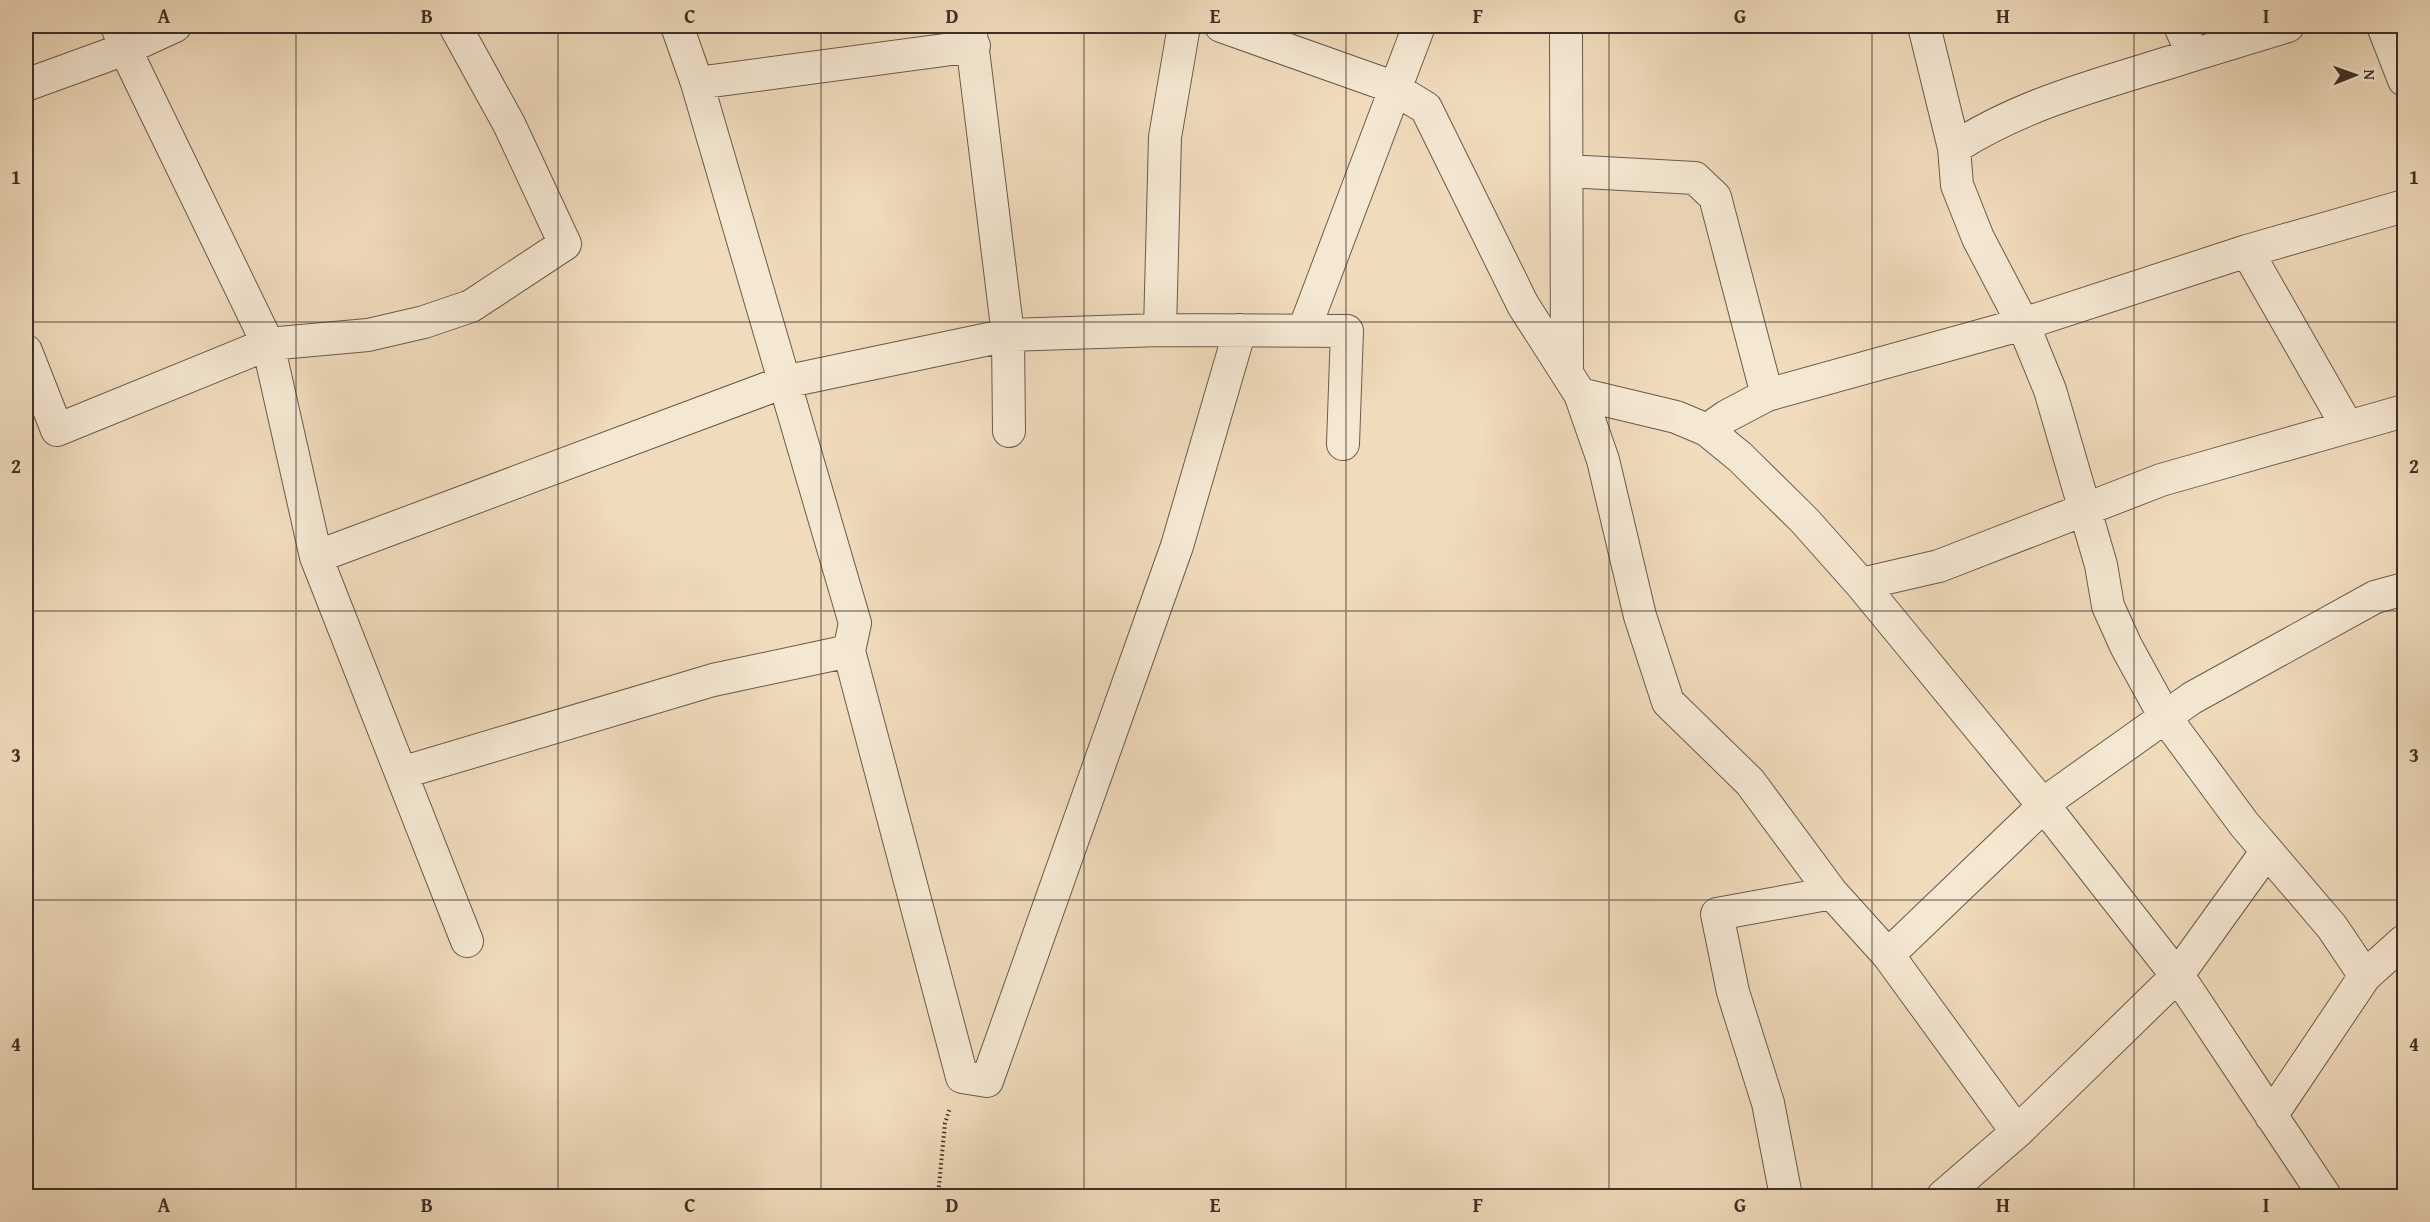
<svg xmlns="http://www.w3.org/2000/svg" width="2430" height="1222" viewBox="0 0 2430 1222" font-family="'Gentium Book Plus',serif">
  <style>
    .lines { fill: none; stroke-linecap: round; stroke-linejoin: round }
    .minor-casing { stroke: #6a5a4c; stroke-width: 34 }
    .path { stroke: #3d2f26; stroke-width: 4; stroke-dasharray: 1.5 3; stroke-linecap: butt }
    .minor { stroke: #f5e8d3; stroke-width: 32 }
    .grid { fill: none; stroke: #3d2f26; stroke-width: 1.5; stroke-opacity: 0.55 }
    .neatline { fill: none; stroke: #3d2f26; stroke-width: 2 }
    .grid-label { font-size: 20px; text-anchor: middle; font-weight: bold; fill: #3d2f26 }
  </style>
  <rect width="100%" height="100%" fill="#f0dbbc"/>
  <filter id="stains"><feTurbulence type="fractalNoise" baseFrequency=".00333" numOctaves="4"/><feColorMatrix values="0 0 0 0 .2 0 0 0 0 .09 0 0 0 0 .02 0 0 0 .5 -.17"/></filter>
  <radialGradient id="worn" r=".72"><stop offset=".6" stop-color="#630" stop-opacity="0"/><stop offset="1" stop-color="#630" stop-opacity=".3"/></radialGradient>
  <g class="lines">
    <defs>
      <path id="minor" d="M117,26L125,49L268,344L316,557L467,941
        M677,26L697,83L855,623L849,651L962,1077L987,1081L1177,546L1240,330
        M970,26L1008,335L1009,431
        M1221,26L1390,86L1426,108L1523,305L1580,394L1603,460L1640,616L1668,702L1750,782L1832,893
        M1566,26L1567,374
        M1924,26L1954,148
        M2180,26L2193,55L2288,26
        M2383,26L2404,80
        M2193,55C2112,81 2026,101 1954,148L1957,185L1978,238L2023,324L2247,251L2404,206
        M697,83L974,46
        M26,85L125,49L175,26
        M1567,171L1695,178L1715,197L1767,395
        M2247,251L2347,426
        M1160,330L1165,137L1184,26
        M1304,330L1419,26
        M26,351L57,430L268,344L368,335L424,322L471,306L565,244L509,124L455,26
        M1580,394L1676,417L1707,430L1740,457L1805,521L1861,584
        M1707,430L1727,416L1767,395L2023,324L2050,390L2101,565L2108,606L2126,646L2165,717L2244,824L2332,927L2365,976L2404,941
        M316,557L784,382L1008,335L1160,330L1347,331L1343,444
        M401,773L713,680L849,651
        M1888,955L2054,796L2192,698L2375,597L2404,589
        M2271,1116L2365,976
        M2017,1132L2177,976L2267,851
        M1786,1196L1768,1103L1733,992L1717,914L1832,893L1888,955L2017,1132L1943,1196
        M2325,1196L2185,986L2052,816L1861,584L1939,566L2161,480L2404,411"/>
    </defs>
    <!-- minor casing -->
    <use href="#minor" class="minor-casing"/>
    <!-- path -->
    <path class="path" d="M938,1196L945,1123L950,1108"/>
    <!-- minor -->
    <use href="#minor" class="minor"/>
  </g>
  <!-- grid -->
  <path class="grid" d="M296,26V1196M558,26V1196M821,26V1196M1084,26V1196M1346,26V1196M1609,26V1196M1872,26V1196M2134,26V1196M26,322H2404M26,611H2404M26,900H2404"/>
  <!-- margin -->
  <rect width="2430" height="1222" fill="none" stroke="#f0dbbc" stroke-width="66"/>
  <!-- north arrow -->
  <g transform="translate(2355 75) rotate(89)" stroke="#f5e8d3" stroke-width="4.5" paint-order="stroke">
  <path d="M0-4.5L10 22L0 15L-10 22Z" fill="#3d2f26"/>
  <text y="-9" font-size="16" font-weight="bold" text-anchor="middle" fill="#3d2f26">N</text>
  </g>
  <rect x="33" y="33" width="2364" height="1156" class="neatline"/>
  <g class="grid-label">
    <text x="164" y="23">A</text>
    <text x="427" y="23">B</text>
    <text x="690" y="23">C</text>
    <text x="952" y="23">D</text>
    <text x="1215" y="23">E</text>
    <text x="1478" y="23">F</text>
    <text x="1740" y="23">G</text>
    <text x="2003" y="23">H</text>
    <text x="2266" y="23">I</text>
    <text x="16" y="184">1</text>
    <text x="2414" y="184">1</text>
    <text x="16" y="473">2</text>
    <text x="2414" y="473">2</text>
    <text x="16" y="762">3</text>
    <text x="2414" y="762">3</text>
    <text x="16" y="1051">4</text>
    <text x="2414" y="1051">4</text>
    <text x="164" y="1212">A</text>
    <text x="427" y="1212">B</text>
    <text x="690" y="1212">C</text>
    <text x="952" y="1212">D</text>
    <text x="1215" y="1212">E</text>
    <text x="1478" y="1212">F</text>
    <text x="1740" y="1212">G</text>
    <text x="2003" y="1212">H</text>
    <text x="2266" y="1212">I</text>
  </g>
  <rect width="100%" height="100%" filter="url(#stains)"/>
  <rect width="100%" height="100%" fill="url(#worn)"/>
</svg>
